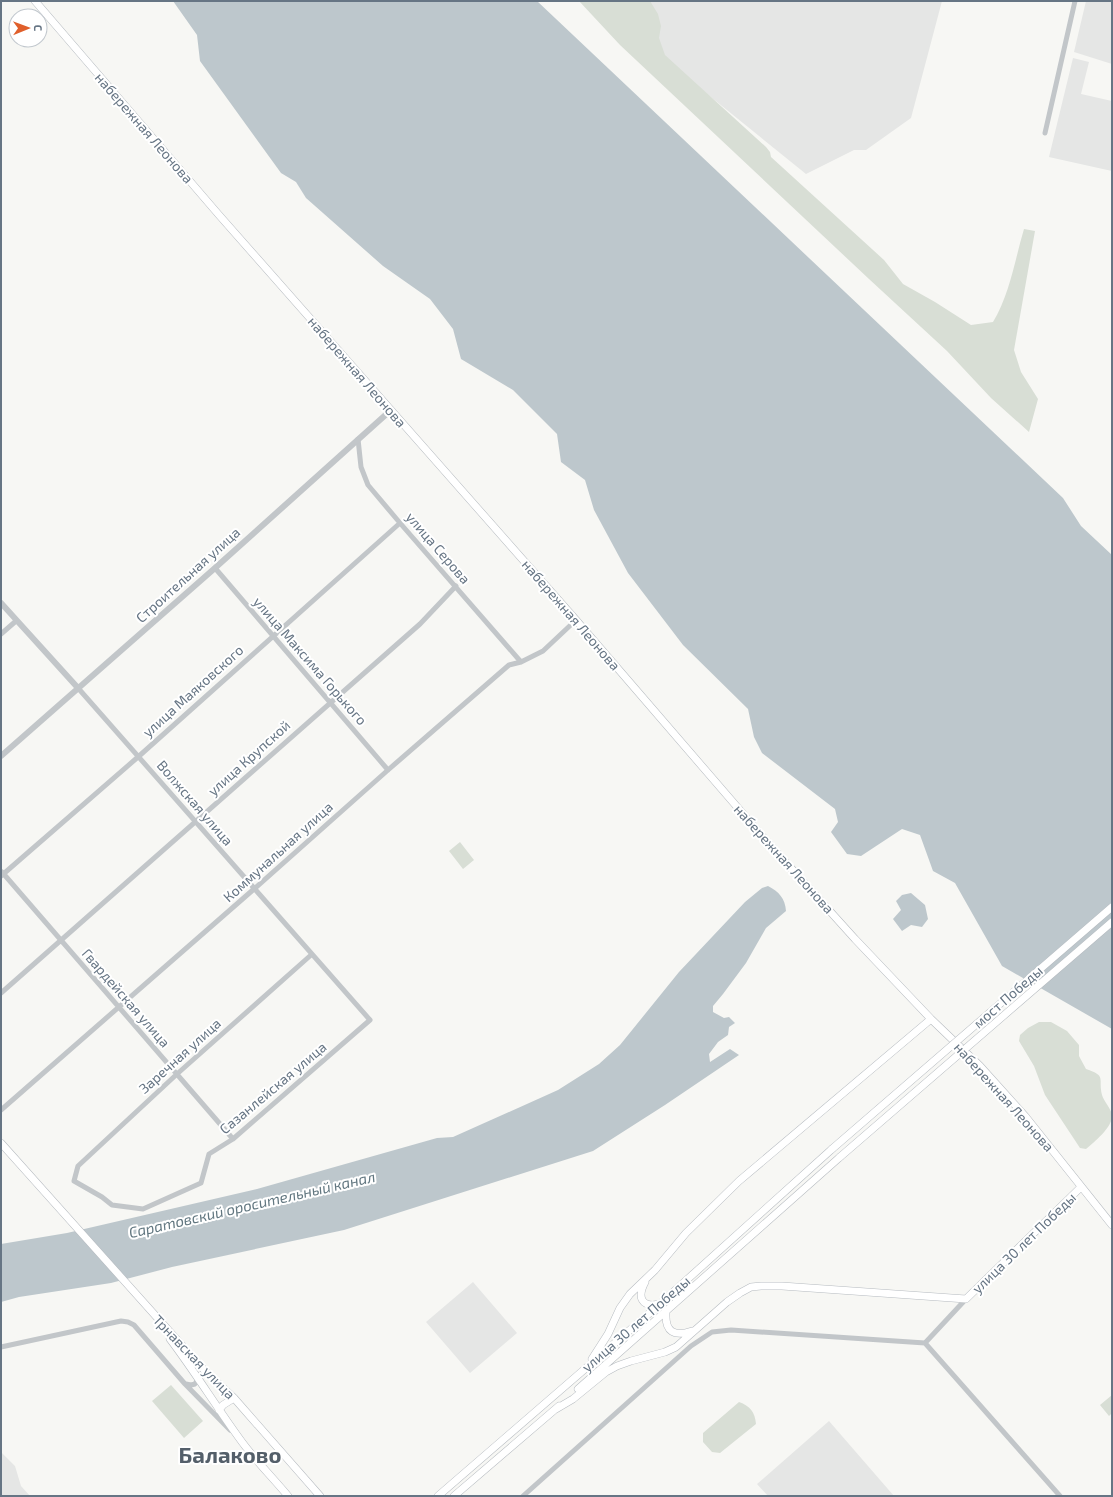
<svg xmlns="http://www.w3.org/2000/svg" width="1113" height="1497" viewBox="0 0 1113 1497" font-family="'Exo 2',sans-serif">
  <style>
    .built { fill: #e5e6e5 }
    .green { fill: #d8ded5 }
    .water { fill: #bdc7cc }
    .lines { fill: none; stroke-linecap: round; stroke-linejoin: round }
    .secondary-casing { stroke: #b6bbc0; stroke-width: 8 }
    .minor { stroke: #c2c6c9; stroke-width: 5 }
    .tertiary { stroke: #c2c6c9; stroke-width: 6 }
    .secondary { stroke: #fff; stroke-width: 7 }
    .secondary-bridge-casing { stroke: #b6bbc0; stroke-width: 8; stroke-linecap: butt }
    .secondary-bridge { stroke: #fff; stroke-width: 7 }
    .labels { text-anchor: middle; stroke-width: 4; stroke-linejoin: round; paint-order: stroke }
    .street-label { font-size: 14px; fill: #667584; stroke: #fff }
    .water-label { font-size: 15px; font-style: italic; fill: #627780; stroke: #fff }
    .town-label { font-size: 22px; font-weight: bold; fill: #545f6a; stroke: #fff }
  </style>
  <rect width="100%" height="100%" fill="#f7f7f4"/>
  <!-- built -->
  <path class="built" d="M612,1H942L911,118L866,150H854L806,174L654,51Z
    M1086,1H1112V64L1074,52Z
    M1073,58L1089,62L1081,94L1112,101V171L1049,157Z
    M473,1282L517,1333L470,1373L426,1322Z
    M829,1421L894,1496H768L757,1484Z
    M1,1452L15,1466L21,1486L30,1496H1Z"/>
  <!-- green -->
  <path class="green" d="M579,1H650L658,14L661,26L659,38L665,55L766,147L770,152L771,157L884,260L903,284L935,302L971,325L993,322C1010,294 1015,259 1024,229L1035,231L1014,350L1021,372L1038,399L1029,432L991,398L947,351L869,279L620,45Z
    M460,842L474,860L463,869L449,851Z
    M1039,1022H1051L1067,1031L1079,1045V1056L1086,1069C1107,1076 1098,1078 1102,1095C1104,1102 1111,1108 1112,1115C1113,1127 1094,1142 1086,1149L1080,1148L1045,1095L1034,1066L1019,1041L1020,1035L1028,1028Z
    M171,1385L203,1421L184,1438L152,1401Z
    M1112,1395V1413L1109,1416L1100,1405Z
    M739,1402C750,1406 755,1412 756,1424L720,1453L712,1452L703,1442V1433Z"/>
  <!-- water -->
  <path class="water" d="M173,1H537L1063,498L1081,526L1112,555V1029L1002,966L955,883L933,871L920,835L902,829L861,856L847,854L831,832L838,822L835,809L762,753L754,737L748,709L683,645L628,573L594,510L585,480L561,462L557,434L513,390L461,359L453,329L430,299L383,266L306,198L296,182L281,173L200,61L197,35Z
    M768,886C779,892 785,898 786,911L766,928L746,963L723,994L713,1006V1012L724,1018L729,1017L735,1023L729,1027L728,1035L718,1042L709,1054L710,1062L730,1049L739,1055L665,1105L593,1151L344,1230L172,1267L111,1283L19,1297L1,1302V1244L67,1233L257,1189L437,1138L453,1137L558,1090L599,1064L620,1045L679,972L745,902L762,888Z
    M911,893L925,905L928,919L922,927L911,925L902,931L893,919L901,910L896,901L902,895Z"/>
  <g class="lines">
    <defs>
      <path id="secondary" d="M35,1L219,215L576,620L763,837L855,939L931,1019L980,1066L1025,1116L1112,1225
        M1,1143L204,1370L234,1398L320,1496
        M645,1282C637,1297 641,1308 660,1304
        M666,1313C665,1332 674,1337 692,1331
        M170,1339C195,1372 217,1408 242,1442C256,1461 273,1478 288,1496
        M592,1359L608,1334L620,1308L630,1294L655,1270L686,1233L739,1181L931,1019
        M578,1389L840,1157
        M556,1409L573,1399L606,1372L617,1366L631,1361L665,1352L676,1347L727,1302L740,1293L751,1287L761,1286H782L966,1299L1081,1187
        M219,1410L223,1405L234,1398
        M438,1496L660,1304L832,1149
        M454,1496L559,1406"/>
    </defs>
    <!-- secondary casing -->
    <use href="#secondary" class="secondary-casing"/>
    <!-- minor -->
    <path class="minor" d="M1045,133L1075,1
      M358,439L361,467L368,485L400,523L521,662
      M215,568L388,770
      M1,634L16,621
      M78,688L370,1020L233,1139L209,1154L201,1183L143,1209L112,1205L102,1197L74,1181L78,1166L177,1074L311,955
      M2,872L233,1139
      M1,876L138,757L400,523
      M1,993L420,624L456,586
      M1,1110L254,889L388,770L509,665L521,662L543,651L576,620
      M925,1343L1060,1496
      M1,1347L121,1321L128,1322L134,1325L185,1384L230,1430
      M186,1384L191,1385L195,1384L197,1380V1375
      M523,1496L691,1346L712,1332L731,1330L925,1343L966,1299"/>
    <!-- tertiary -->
    <path class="tertiary" d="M1,603L78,688
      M1,756L215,568L391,410"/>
    <!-- secondary -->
    <use href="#secondary" class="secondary"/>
    <defs>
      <path id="secondary-bridge" d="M832,1149L1112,907
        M840,1157L1112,922"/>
    </defs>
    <!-- secondary-bridge casing -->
    <use href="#secondary-bridge" class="secondary-bridge-casing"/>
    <!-- secondary-bridge -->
    <use href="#secondary-bridge" class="secondary-bridge"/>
  </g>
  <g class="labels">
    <!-- street labels -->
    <g class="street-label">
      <text transform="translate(144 128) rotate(49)" y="5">набережная Леонова</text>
      <text transform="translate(357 372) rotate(49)" y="5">набережная Леонова</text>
      <text transform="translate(438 548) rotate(49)" y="5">улица Серова</text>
      <text transform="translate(188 575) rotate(-42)" y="5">Строительная улица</text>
      <text transform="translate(571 615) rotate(49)" y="5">набережная Леонова</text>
      <text transform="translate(310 661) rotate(49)" y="5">улица Максима Горького</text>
      <text transform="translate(193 691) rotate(-42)" y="5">улица Маяковского</text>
      <text transform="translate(249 758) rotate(-42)" y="5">улица Крупской</text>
      <text transform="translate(195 803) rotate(49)" y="5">Волжская улица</text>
      <text transform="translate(278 852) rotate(-42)" y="5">Коммунальная улица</text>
      <text transform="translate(784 859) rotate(48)" y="5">набережная Леонова</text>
      <text transform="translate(1008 997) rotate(-41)" y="5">мост Победы</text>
      <text transform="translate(126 998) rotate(49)" y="5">Гвардейская улица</text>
      <text transform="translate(180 1056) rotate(-42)" y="5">Заречная улица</text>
      <text transform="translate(273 1088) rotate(-40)" y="5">Сазанлейская улица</text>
      <text transform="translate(1004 1097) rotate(48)" y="5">набережная Леонова</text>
      <text transform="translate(1024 1243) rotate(-44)" y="5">улица 30 лет Победы</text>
      <text transform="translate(636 1324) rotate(-41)" y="5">улица 30 лет Победы</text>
      <text transform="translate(194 1357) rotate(46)" y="5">Трнавская улица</text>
    </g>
    <!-- water labels -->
    <g class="water-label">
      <text transform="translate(252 1205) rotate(-13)" y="5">Саратовский оросительный канал</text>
    </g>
    <!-- town labels -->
    <g class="town-label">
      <text x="230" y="1463">Балаково</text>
    </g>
  </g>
  <!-- border -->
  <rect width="1113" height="1497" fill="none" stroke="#667584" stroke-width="4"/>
  <!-- north arrow -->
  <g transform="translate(28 28) rotate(89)"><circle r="19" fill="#ffffff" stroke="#c2c8ce"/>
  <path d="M0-3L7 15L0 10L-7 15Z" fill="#e05f2b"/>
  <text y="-6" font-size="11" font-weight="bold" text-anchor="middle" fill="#667584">С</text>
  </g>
</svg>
